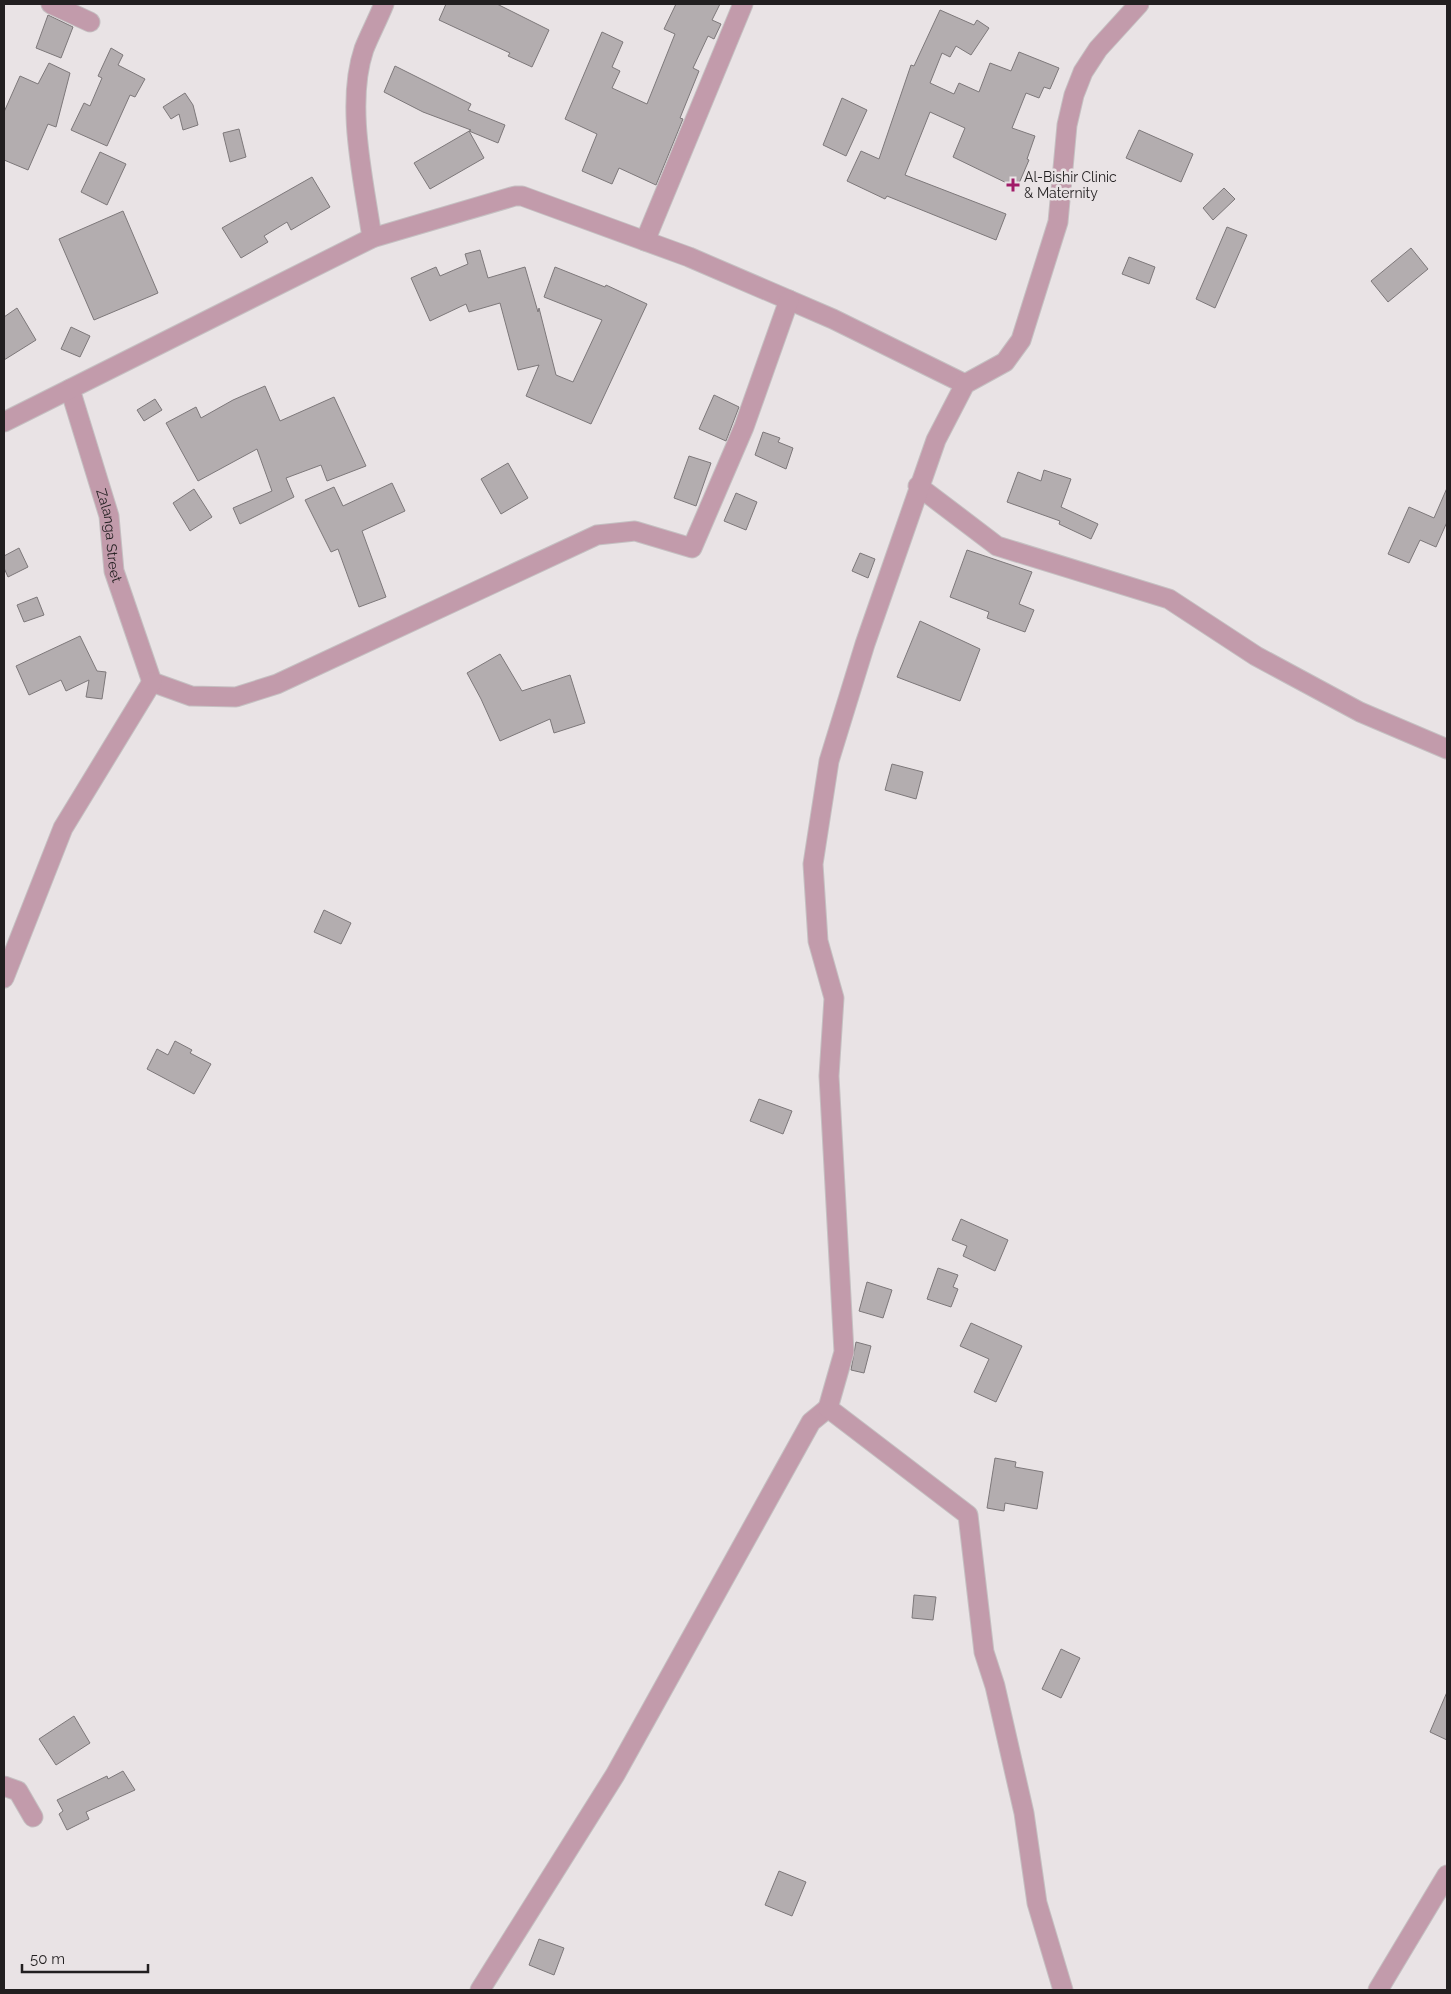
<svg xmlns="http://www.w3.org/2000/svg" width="1451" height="1994" viewBox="0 0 1451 1994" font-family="Raleway,sans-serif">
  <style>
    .building { fill: #b3adaf; stroke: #7d787a }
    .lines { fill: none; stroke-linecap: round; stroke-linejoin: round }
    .minor-casing { stroke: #c5c0c2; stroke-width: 21 }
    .minor { stroke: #c29bab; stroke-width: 19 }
    .poi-dot { fill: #a11b68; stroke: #e9e3e5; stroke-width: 2 }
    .labels { text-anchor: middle; stroke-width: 5; stroke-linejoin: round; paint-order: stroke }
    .poi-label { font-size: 14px; fill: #221f20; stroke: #e9e3e5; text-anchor: start }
    .street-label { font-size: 14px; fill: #221f20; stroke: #e9e3e5 }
  </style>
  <rect width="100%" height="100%" fill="#e9e3e5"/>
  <!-- building -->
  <path class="building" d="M446,4H497L549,30L532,67L508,56L510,53L439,20Z
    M676,4H720L712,20L721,24L714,39L708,36L693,68L699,71L680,118L683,119L656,185L619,168L612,184L582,171L597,134L565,119L602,32L623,42L612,67L620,71L612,88L647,104L675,34L664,29Z
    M940,10L974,25L977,20L989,28L971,55L956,46L950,57L942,53L930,83L954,94L959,83L979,92L990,63L1011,71L1019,52L1059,68L1050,89L1044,87L1039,98L1026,93L1012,128L1035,136L1027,159L1029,160L1017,188L953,157L965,128L930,112L905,175L1006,214L996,240L887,196L885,199L847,181L861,151L879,159L911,65L914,66Z
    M48,15L73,27L61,58L36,48Z
    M111,48L123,55L118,65L145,79L135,97L130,95L107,146L71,130L84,103L90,106L102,78L98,76Z
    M49,63L70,73L56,127L48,124L28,170L4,160V112L20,76L38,84Z
    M395,66L471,104L468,110L505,125L498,143L469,131L484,158L430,189L414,163L471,130L423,112L384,92Z
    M185,93L193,105L198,125L183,130L179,114L171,119L163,107Z
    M842,98L867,110L846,156L823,145Z
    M239,129L246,157L230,162L223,133Z
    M1139,130L1193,154L1181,182L1126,158Z
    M100,152L126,164L107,205L81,192Z
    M312,177L330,207L291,230L287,222L264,236L268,242L241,258L222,228Z
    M1224,188L1235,199L1213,220L1203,208Z
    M123,211L158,293L94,320L59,239Z
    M1227,227L1247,235L1215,308L1196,299Z
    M1411,248L1428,269L1388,302L1371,281Z
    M480,250L488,278L525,267L538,312L539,308L556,375L573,382L602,320L544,297L555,267L605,287L606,285L647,304L591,424L526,396L539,365L518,370L500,303L469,312L466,304L430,321L411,278L436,267L440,276L468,264L465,254Z
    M1129,257L1155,267L1149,284L1122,274Z
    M17,308L36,340L4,360V317Z
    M71,327L90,336L80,357L61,349Z
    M265,386L280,421L334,397L366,466L327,481L321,465L286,478L294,497L240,524L233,508L272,491L257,449L198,481L166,423L196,407L201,418L233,400Z
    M714,395L739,407L726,441L699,429Z
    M155,399L162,410L144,421L137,410Z
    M763,432L780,438L778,442L793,448L786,469L755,455Z
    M689,456L711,463L696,506L674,498Z
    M508,463L528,498L501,514L481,479Z
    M1044,470L1071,479L1061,507L1098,524L1091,539L1059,524L1060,521L1007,502L1018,472L1041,481Z
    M392,483L405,511L362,531L386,597L359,607L338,549L331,552L305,500L334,487L343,506Z
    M1447,488V522L1436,547L1420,540L1409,563L1388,554L1409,507L1434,518Z
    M194,489L212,517L190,531L173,503Z
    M736,493L757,502L746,530L724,521Z
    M19,548L28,567L8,577L4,568V556Z
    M967,550L1032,572L1019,604L1034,610L1025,632L987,618L989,612L950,597Z
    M860,553L875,559L868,578L852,571Z
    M37,597L44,615L24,622L17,605Z
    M920,621L980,649L960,701L897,677Z
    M80,636L97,671L106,672L102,699L86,697L89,680L66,691L61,680L29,695L16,666Z
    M500,654L522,691L570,675L585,723L554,733L550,719L500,741L481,699L467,673Z
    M892,764L923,772L916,799L885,790Z
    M324,910L351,923L341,944L314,932Z
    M175,1041L192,1050L190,1053L211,1064L194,1094L147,1069L157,1049L168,1055Z
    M759,1099L792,1111L783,1134L750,1121Z
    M961,1219L1008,1240L995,1271L963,1256L967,1246L952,1240Z
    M938,1268L958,1275L953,1287L958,1289L951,1307L927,1299Z
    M867,1282L892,1290L883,1318L859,1311Z
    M971,1323L1022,1346L996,1402L974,1392L989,1359L960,1346Z
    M856,1342L871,1346L864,1373L851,1370Z
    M995,1458L1016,1462L1015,1467L1043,1472L1037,1509L1005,1503L1004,1511L987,1508Z
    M914,1595L936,1597L933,1620L912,1618Z
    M1061,1649L1080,1658L1061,1698L1042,1689Z
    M1447,1692V1740L1430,1732Z
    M74,1716L90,1743L56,1765L39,1739Z
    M123,1771L135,1790L86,1812L89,1819L67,1830L59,1814L63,1811L57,1800L107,1776L108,1779Z
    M779,1871L806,1882L792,1916L765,1905Z
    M539,1939L564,1948L554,1975L529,1965Z"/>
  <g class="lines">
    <defs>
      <g id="minor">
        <path d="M51,4L90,22"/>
        <path d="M372,238C364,181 345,105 364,49C370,34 378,19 384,4"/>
        <path d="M645,241L743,4"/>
        <path id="s1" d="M70,389L109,516L114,571L152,682"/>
        <path d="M4,422L372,238L515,196H522L689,257L833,319L965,384"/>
        <path d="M918,486L997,546L1169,599L1256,656L1360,712L1447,749"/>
        <path d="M152,682L191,696L236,697L277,684L597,535L635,531L692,548L744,427L789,300"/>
        <path d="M4,978L63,828L152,682"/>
        <path d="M4,1786L18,1791L33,1817"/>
        <path d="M480,1990L615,1775L811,1422L828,1408"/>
        <path d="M1063,1990L1037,1903L1024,1813L995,1686L984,1652L968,1515L828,1408L844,1352L829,1076L834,998L818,941L813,864L829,761L865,644L936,440L965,384L1005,362L1021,340L1058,222L1067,125L1074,95L1083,72L1098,49L1139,4"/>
        <path d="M1378,1990L1447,1875"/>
      </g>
    </defs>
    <!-- minor casing -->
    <use href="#minor" class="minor-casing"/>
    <!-- minor -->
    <use href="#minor" class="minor"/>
  </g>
  <!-- markers -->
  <path class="poi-dot" d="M1010.5 177.5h5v5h5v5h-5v5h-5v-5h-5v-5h5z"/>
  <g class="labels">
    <!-- poi labels -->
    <g class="poi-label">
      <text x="1024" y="182">Al-Bishir Clinic<tspan x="1024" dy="16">&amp; Maternity</tspan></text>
    </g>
    <!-- street labels -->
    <g class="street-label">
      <text dy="5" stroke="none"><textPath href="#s1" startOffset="152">Zalanga Street</textPath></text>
    </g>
  </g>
  <!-- border -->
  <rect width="1451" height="1994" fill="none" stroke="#221f20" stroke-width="10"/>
  <!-- scale -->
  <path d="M22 1964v8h126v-8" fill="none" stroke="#221f20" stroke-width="2.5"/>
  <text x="30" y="1964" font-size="15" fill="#221f20" stroke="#e9e3e5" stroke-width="4" paint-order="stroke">50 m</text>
</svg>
